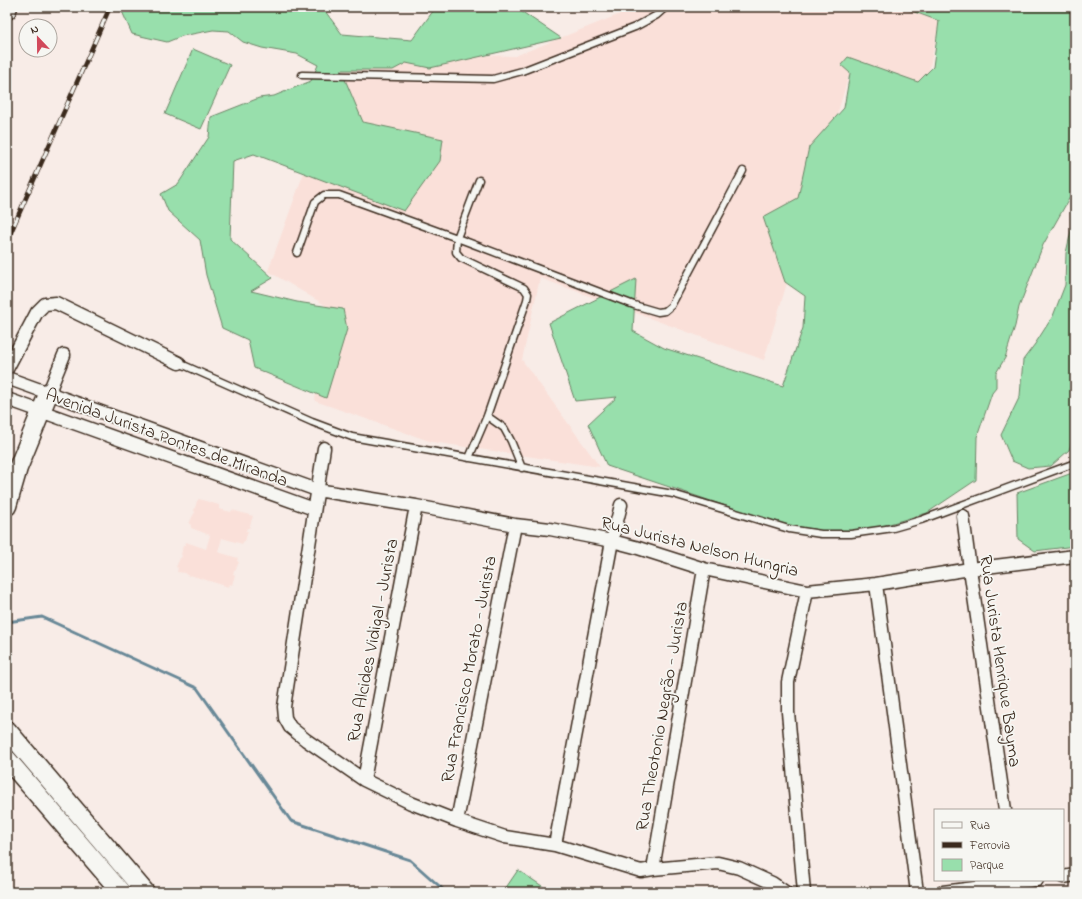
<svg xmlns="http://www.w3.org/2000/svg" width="1082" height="899" viewBox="0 0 1082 899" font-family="'Indie Flower',sans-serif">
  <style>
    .built { fill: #fae0d9 }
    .green { fill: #98dfac; stroke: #6a8465 }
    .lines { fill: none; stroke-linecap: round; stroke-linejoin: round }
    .stream { stroke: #688897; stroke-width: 3 }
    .lane-casing { stroke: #3b2a1e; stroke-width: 9 }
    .street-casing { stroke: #3b2a1e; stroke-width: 15 }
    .secondary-casing { stroke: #3b2a1e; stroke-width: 21 }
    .lane { stroke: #f6f6f2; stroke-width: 6 }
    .street { stroke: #f6f6f2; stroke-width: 12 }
    .secondary { stroke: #f6f6f2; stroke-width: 18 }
    .rail-casing { stroke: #3b2a1e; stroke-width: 4.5 }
    .rail { stroke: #f6f6f2; stroke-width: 3; stroke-dasharray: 9; stroke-linecap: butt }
    .labels { text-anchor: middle; stroke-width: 3.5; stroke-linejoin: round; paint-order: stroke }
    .street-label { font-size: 18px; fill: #3b2a1e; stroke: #f6f6f2 }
  </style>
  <rect width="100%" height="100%" fill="#f8ece7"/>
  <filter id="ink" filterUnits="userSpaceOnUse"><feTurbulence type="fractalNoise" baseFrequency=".025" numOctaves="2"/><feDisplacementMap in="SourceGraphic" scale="8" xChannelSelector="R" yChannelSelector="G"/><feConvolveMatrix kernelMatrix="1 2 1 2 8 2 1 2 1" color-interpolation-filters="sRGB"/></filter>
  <g filter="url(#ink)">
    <!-- built -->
    <path class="built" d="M635,7H934L942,10L924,94L851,68L764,360L540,278L522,360L600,467L432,442L315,401L325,305L268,271L348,52L515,56L633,9Z
      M199,499L219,505V509L231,512L232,510L253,516L249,528H247L246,531H248L245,541H244L242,544L222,538L218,552L238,558L237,561L239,562L235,571H234L233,574L235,575L232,585L230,584L229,587L190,575L189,576L185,574V573L177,572L178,568L176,567L180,558H181L182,555H181L183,545H185L186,542L206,549L210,535L191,528V525L189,524L193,515L194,514L195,512L194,511L197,501Z"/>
    <!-- green -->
    <path class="green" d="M128,7H322L342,34L412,40L436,7H515L561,38L430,68L406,63L393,70H341L363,122L443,139L440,161L404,211L254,154L233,161L230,239L273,278L251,291L297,302L343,309L347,329L326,398L254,368L248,340L222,328L206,275L200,240L168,211L161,194L178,184L209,137L211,117L259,98L274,96L311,81L318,65L297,54L262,48L243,42L229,31L213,30L182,36L167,42L132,34L121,9Z
      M901,7H1075V183L1070,197L1043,245L1019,307L1015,326L1005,358L996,373V388L992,393L977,437L976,480L927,513L855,534H809L607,466L588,424L617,397L575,401L549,323L636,279L633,331L664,348L783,386L803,328L805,296L785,282L763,217L798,198L809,147L844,108L850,73L841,65L848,57L918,82L933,67L939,21Z
      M193,49L230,65L201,129L165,114Z
      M1075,213V434L1069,450L1051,466L1028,468L1012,461L1001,435L1020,396L1023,360L1035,344L1053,316L1065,285L1066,253Z
      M1075,472V546L1035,551L1018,539L1017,493Z
      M518,870L551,892H503Z"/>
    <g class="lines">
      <!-- stream -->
      <path class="stream" d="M7,622L42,617L197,688L291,821L410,860L446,892"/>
      <defs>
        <path id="lane" d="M302,75L493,79L522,71L635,27L657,15L666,7
          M297,253L315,202L324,195H339L457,238L634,305L658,312L665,311L671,306L743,171
          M179,363L312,422L352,437L673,494L789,529L821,534H851L893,528L921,520L1075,463
          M487,416L504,428L511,441L522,468
          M469,458L487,416L527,300L528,294L524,288L461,258L456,252L457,238L479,180"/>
        <path id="street" d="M7,369L37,312L45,304L56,303L179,363
          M7,378L317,490L416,506L515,525L550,529L612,541L635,547L704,569L807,591L876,584L970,569L1075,556
          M49,392L64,355
          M7,399L314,509
          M324,448L284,707L285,718L290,727L306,740L364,780L411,803L457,821L505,837L555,845L641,871L653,869L718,863L739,868L772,883L785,892
          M963,516L970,569L1005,810
          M876,584L917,892
          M364,780L416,506
          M457,821L515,525
          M555,845L612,541L621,505
          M653,869L704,569
          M1063,877L1075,875
          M804,892L788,712V682L807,591
          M943,892L1037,880"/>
        <path id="secondary" d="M7,10L8,7
          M7,506L18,468L49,392
          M7,730L145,892
          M7,759L121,892"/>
      </defs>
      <!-- lane casing -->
      <use href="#lane" class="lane-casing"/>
      <!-- street casing -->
      <use href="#street" class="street-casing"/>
      <!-- secondary casing -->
      <use href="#secondary" class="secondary-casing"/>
      <!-- lane -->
      <use href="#lane" class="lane"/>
      <!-- street -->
      <use href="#street" class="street"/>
      <!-- secondary -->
      <use href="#secondary" class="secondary"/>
      <defs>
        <path id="rail" d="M7,241L110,7"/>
      </defs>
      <!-- rail casing -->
      <use href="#rail" class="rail-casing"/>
      <!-- rail -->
      <use href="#rail" class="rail"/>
    </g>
  </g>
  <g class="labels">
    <!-- street labels -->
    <g class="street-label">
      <text transform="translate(167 437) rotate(20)" y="6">Avenida Jurista Pontes de Miranda</text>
      <text transform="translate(700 546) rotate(14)" y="6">Rua Jurista Nelson Hungria</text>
      <text transform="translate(372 640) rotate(-79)" y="6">Rua Alcides Vidigal - Jurista</text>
      <text transform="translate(1001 661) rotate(82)" y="6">Rua Jurista Henrique Bayma</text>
      <text transform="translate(468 669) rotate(-79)" y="6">Rua Francisco Morato - Jurista</text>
      <text transform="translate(661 716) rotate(-80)" y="6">Rua Theotonio Negrão - Jurista</text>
    </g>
  </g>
  <!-- margin -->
  <rect width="1082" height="899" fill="none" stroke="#f6f6f2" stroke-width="24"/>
  <rect x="12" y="12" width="1058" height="875" fill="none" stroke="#3b2a1e" stroke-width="1.5" filter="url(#ink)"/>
  <!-- legend -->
  <rect x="934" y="809" width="130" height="72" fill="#f6f6f2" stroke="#aba49d"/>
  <rect x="942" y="822" width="20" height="6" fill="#f6f6f2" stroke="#aba49d"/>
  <text x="970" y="829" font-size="12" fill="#3b2a1e">Rua</text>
  <rect x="942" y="842" width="20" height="6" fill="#3b2a1e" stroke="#aba49d"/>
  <text x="970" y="849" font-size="12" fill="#3b2a1e">Ferrovia</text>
  <rect x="942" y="859" width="20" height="12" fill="#98dfac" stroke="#aba49d"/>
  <text x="970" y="869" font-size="12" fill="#3b2a1e">Parque</text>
  <!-- north arrow -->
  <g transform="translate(38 38) rotate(338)"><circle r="19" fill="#f6f6f2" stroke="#aba49d"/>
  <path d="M0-3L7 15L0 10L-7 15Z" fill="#d1495b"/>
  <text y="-6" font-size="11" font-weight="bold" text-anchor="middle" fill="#3b2a1e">N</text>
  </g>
</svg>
